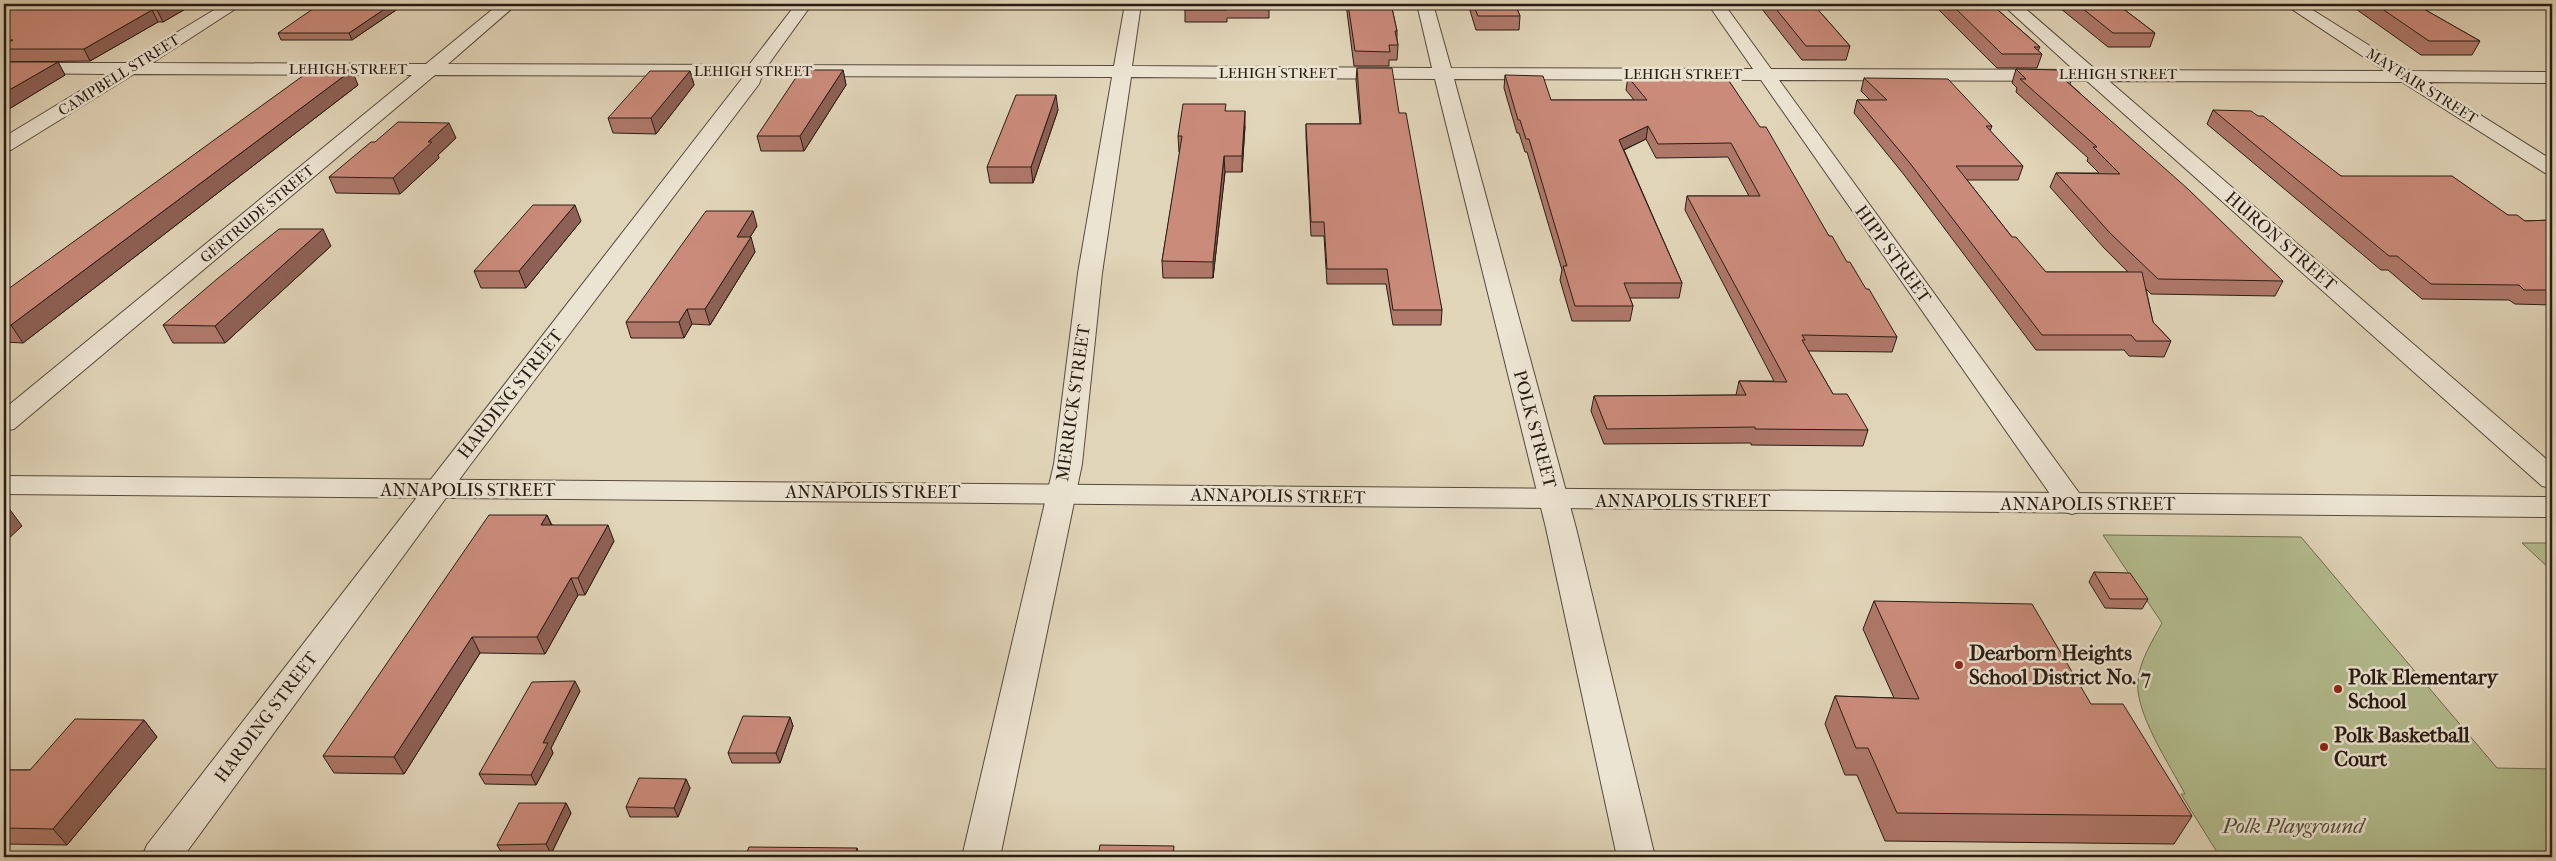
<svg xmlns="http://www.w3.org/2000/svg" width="2556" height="861" viewBox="0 0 2556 861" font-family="'IM FELL French Canon',serif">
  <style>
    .green { fill: #b3bd8f; stroke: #6e6c52 }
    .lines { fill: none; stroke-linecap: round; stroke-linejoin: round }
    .minor-casing { stroke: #564a3d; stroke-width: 2 }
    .tertiary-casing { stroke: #564a3d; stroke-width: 2 }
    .minor { fill: #ece4d2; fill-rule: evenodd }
    .tertiary { fill: #ece4d2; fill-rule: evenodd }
    .wall { fill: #af786a; stroke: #281c14 }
    .shaded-wall { fill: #8e6156; stroke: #281c14 }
    .building { fill: #cb8b7b; stroke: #281c14 }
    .poi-dot { fill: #8f2418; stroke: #ece4d2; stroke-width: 2 }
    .labels { text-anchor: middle; stroke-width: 5; stroke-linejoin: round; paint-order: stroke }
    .far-street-label { font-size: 15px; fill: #281c14; stroke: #ece4d2 }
    .street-label { font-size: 18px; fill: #281c14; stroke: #ece4d2 }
    .near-poi-label { font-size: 21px; font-weight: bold; fill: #281c14; stroke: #ece4d2; text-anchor: start }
    .near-park-label { font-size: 21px; font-style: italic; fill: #524c39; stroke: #ece4d2 }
  </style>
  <rect width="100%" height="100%" fill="#e1d5b9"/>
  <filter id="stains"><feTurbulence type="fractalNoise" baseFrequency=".004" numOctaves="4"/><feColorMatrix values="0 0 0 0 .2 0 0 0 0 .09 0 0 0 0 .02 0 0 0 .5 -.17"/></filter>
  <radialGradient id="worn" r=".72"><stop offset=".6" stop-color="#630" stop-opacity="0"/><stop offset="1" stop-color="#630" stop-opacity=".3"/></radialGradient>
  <!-- green -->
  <path class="green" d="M2103,535L2301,537L2497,768L2552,769V857H2220L2181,794H2185C2170,765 2134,712 2138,680C2140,660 2153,640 2162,623Z
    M2522,543H2552V571Z"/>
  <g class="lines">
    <defs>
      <path id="minor" d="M224,4H243L152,63L426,64L499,4H517L448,64L749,65L796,4H812L768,65L1114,66L1125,4H1141L1132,66L1432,68L1417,4H1433L1451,68L1753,69L1708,4H1724L1771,69L2074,70L2002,4H2020L2096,70L2385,71L2284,4H2303L2410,71L2552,72V83L2428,82L2552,160V175L2545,173L2402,82L2109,81L2552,464V488L2542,486L2087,81L1779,80L2082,497L2087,504L2082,511L2072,514L2062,511L1761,80L1454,79L1576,528L1655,857H1617L1546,528L1435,79L1131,77L1102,273L1082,464L1000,857H962L1054,464L1078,273L1112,77L762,76L759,84L470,465L183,857H142L147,845L744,76L435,75L14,429L4,431V409L412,75L134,74L11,150L4,152V137L108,74L4,73V63H126Z"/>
      <path id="tertiary" d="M4,476L2552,497V517L4,494Z"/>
    </defs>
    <!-- minor casing -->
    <use href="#minor" class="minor-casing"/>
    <!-- tertiary casing -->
    <use href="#tertiary" class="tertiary-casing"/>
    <!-- minor -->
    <use href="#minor" class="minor"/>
    <!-- tertiary -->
    <use href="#tertiary" class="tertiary"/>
  </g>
  <!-- wall -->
  <path class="wall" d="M4,4H194L163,22H158L90,61L10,62H58L65,75L4,112Z
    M405,4L352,40H281L278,33Z
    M1185,4H1269V18H1227V22H1185Z
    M1346,4H1391L1397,31V39L1398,45L1397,60H1389V66H1354Z
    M1468,4H1515L1520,16L1519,30H1476Z
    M1758,4H1813L1850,46L1846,60H1802Z
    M1933,4H1991L2040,47L2038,51L2042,54L2037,68H1997Z
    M2055,4H2117L2155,33L2150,47H2108Z
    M2355,4H2415L2480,41L2472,55H2421L2353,7Z
    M1357,68L1399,113L1442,310L1441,325H1393L1386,284H1327L1324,236H1311L1306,137V124H1360L1356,80Z
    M2016,69L2071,81L2070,84L2283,281L2275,296L2151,294L2146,289L2153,322L2171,341L2164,357L2129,356L2124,350H2036L1905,176L1854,113L1857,100H1870L1861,91L1864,78L1992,126L1990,131L2023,166L2018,180H1967L2012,237L2046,272H2128L2104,248L2050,187L2056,173H2099L2087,161L2088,158L2016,92L2017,88L2012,83Z
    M843,70L846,85L804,151H761L757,136Z
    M690,71L694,85L656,134L613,133L608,118Z
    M1505,75L1551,100H1634L1626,90L1628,77L1727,78L1829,236L1897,337L1892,352L1808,351L1833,394L1868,430L1863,446L1751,445V443L1604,444L1591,411L1594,396L1736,395L1739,381H1774L1685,210L1687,196H1749L1728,157L1656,158L1646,139L1624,150L1682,283L1679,298H1630L1633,306L1630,321H1572L1560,280L1562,270L1527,152H1525L1519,133H1517L1504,88Z
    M358,85L23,343L4,342V292Z
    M1058,110L1033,183H990L987,167Z
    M2213,110L2341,176L2508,215L2525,221L2552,220V305L2515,304L2509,300L2422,299L2388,270H2381L2207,124Z
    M1226,111L1245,126L1242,172H1225L1213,278H1163L1162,261L1180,152H1179L1178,136Z
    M456,138L438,155L439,158L400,194L336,193L329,177Z
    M581,221L526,288H481L474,271Z
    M757,226L750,237L755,252L710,325L692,324L684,338H631L626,322Z
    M331,246L225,343H173L163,325Z
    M547,515L552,525L614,541L585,595H578L545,654L480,653L404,774L334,773L323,756Z
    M2094,572L2148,599L2142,609L2105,608L2089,582Z
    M1874,601L2091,704L2192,816L2174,844L1885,841L1857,775H1845L1825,724L1835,696L1894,698L1863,629Z
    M580,691L551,748L553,753L536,785L485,784L479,774Z
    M790,717L793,726L780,763H732L728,753Z
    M144,720L157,737L67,845L4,844V770H30Z
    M686,779L690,788L678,817H630L626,807Z
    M566,803L571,813L551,854L503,855L497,845Z"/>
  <!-- shaded-wall -->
  <path class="shaded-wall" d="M168,4H194L163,22L157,10Z
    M392,4H405L352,40L349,33Z
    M152,10L158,22L90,61L84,49Z
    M58,62L65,75L4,112V93Z
    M352,70L358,85L23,343L11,325Z
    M843,70L846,85L804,151L800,136Z
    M690,71L694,85L656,134L651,118Z
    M1056,95L1058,110L1033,183L1031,167Z
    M1245,111V126L1242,172V156Z
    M449,123L456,138L438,155L439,158L400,194L393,178L428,142Z
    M1648,126L1646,139L1617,153L1619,140Z
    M1224,156L1225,172L1213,278V262Z
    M575,205L581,221L526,288L519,271Z
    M753,211L757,226L741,252L737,237Z
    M323,229L331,246L225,343L215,326Z
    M751,237L755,252L710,325L705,309Z
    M687,309L692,324L684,338L679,322Z
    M8,507L22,526L4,543V511Z
    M547,515L554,532L541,525Z
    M608,525L614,541L585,595L578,578Z
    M571,578L578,595L545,654L537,637Z
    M472,637L480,653L404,774L394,757Z
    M575,681L580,691L551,748L553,753L536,785L531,775L543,743Z
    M790,717L793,726L780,763L776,753Z
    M144,720L157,737L67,845L53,829Z
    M686,779L690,788L678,817L674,808Z
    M566,803L571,813L551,854L546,844Z
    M857,848L860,857H854Z"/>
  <!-- building -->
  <path class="building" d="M4,4H168L157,10H152L84,49H4V45L13,40H4Z
    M320,4H392L349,33H278Z
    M1185,4H1269V6H1227L1226,10H1184Z
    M1348,4H1391L1397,31H1395L1398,45H1389L1390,52L1355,51Z
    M1473,4H1515L1520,16H1478Z
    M1772,4H1813L1850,46H1806Z
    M1951,4H1991L2040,47H2034L2042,54H2002Z
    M2077,4H2117L2155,33H2113Z
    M2375,4H2415L2480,41H2429Z
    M4,62H58L4,93Z
    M1357,68H1392L1399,113H1406L1442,310H1393L1387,269H1327L1324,222H1311L1306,124H1361Z
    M2016,69L2058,70L2071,81H2066L2188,189L2283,281L2158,279L2110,233L2056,173L2120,174L2093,147H2097L2020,79H2026Z
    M311,70H352L11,325H4V292Z
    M801,70H843L800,136H757Z
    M650,71H690L651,118H608Z
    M1505,75L1543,76L1551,100H1647L1628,77L1727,78L1760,127H1766L1829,236H1832L1847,262H1850L1866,289H1869L1897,337L1802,335L1805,340H1802L1833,394H1847L1868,430L1755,429V427L1607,429L1594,396L1746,395L1739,381L1787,382L1687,196H1760L1731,143L1658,144L1648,126L1619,140L1682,283H1624L1633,306H1575L1563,266H1567L1529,139H1526L1520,120H1518Z
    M1864,78L1948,79L1992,126H1986L2023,166H1956L2012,237H2016L2046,272H2142L2153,322L2171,341H2136L2131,335H2042L1909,162L1857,100H1887Z
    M1016,95H1056L1031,167H987Z
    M1183,104H1226L1225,111H1245L1242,156H1224L1213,262L1162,261L1182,136H1178Z
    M2213,110L2251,111L2258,116H2263L2341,176H2452L2508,215H2517L2525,221L2552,220V290H2524L2519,285L2431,284L2397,256H2389Z
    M398,122L449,123L428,142H432L393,178L329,177L371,142H375Z
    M533,205H575L519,271H474Z
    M706,211H753L737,237H751L705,309H687L679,322H626Z
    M279,229H323L215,326L163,325L217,279Z
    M4,507H8L4,511Z
    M489,515H547L541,525H608L578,578H571L537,637H472L394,757L323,756Z
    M2094,572L2130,573L2148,599H2110Z
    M1874,601L2032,604L2091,704H2123L2192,816L1897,813L1868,748H1856L1835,696L1919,699Z
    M575,681L543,743H548L531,775L479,774L532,682Z
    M743,716L790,717L776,753H728Z
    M75,719L144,720L53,829L4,828V770H30Z
    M639,778L686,779L674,808L626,807Z
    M519,803H566L546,844L497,845Z
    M1100,845L1174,846L1173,857H1098Z
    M749,847L857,848L854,857H745Z"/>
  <!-- markers -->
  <g class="poi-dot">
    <circle cx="1959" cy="665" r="5"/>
    <circle cx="2338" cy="689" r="5"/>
    <circle cx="2324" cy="747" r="5"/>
  </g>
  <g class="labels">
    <!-- far-street labels -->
    <g class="far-street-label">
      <text x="348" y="74">LEHIGH STREET</text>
      <text x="753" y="76">LEHIGH STREET</text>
      <text x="1278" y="78">LEHIGH STREET</text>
      <text x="1683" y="79">LEHIGH STREET</text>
      <text x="2118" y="79">LEHIGH STREET</text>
      <text transform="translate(119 75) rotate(-32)" y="5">CAMPBELL STREET</text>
      <text transform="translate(2422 86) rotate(32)" y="5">MAYFAIR STREET</text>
      <text transform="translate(257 214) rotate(-40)" y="5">GERTRUDE STREET</text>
    </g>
    <!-- street labels -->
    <g class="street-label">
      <text transform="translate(2281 241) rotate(41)" y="6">HURON STREET</text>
      <text transform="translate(1893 254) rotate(54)" y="6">HIPP STREET</text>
      <text transform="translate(510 394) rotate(-52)" y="6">HARDING STREET</text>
      <text transform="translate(1073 403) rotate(-82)" y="6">MERRICK STREET</text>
      <text transform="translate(1535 429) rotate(75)" y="6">POLK STREET</text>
      <text x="468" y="496">ANNAPOLIS STREET</text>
      <text x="873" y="498">ANNAPOLIS STREET</text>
      <text transform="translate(1278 496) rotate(1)" y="6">ANNAPOLIS STREET</text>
      <text x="1683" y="507">ANNAPOLIS STREET</text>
      <text x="2088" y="510">ANNAPOLIS STREET</text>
      <text transform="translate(266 717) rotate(-53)" y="6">HARDING STREET</text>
    </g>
    <!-- near-poi labels -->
    <g class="near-poi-label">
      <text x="1969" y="660">Dearborn Heights<tspan x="1969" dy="24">School District No. 7</tspan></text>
      <text x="2348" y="684">Polk Elementary<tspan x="2348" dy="24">School</tspan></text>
      <text x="2334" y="742">Polk Basketball<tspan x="2334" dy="24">Court</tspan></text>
    </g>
    <!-- near-park labels -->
    <g class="near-park-label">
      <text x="2293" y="833">Polk Playground</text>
    </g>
  </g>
  <!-- margin -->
  <rect width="2556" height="861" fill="none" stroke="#e1d5b9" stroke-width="20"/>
  <rect x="5" y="5" width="2546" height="851" fill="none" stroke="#281c14" stroke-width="2.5"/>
  <rect x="10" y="10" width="2536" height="841" fill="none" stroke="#281c14"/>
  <rect width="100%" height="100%" filter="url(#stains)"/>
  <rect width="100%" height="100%" fill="url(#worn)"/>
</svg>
